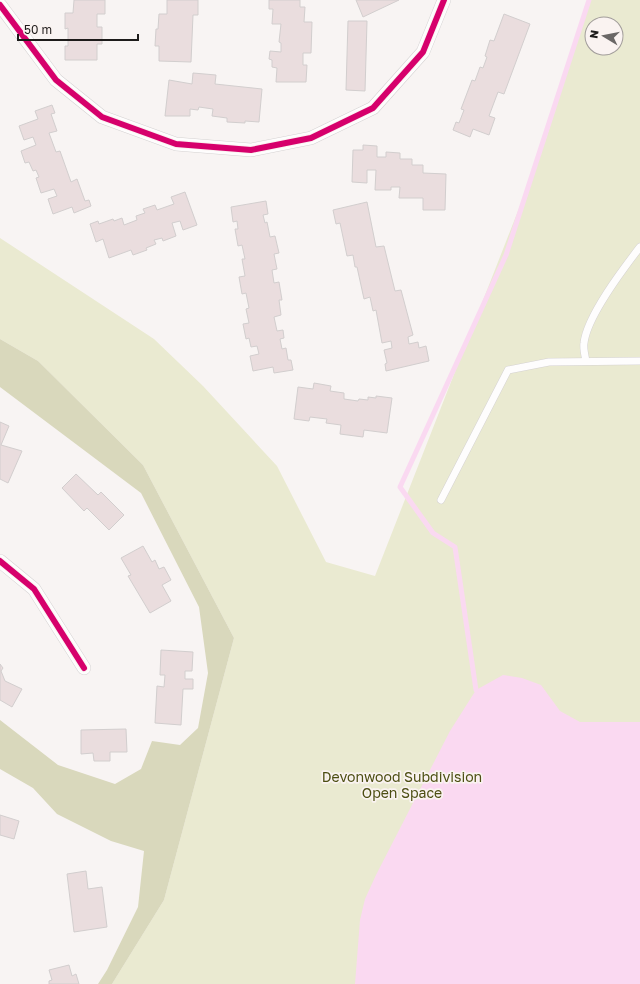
<svg xmlns="http://www.w3.org/2000/svg" width="640" height="984" viewBox="0 0 640 984" font-family="'Golos Text',sans-serif">
  <style>
    .green { fill: #eaead1; fill-rule: evenodd }
    .forest { fill: #d9d8bc }
    .water { fill: #fad9f1 }
    .lines { fill: none; stroke-linecap: round; stroke-linejoin: round }
    .stream { stroke: #fad9f1; stroke-width: 5 }
    .building { fill: #eaddde; stroke: #d2cece }
    .service-casing { stroke: #d5d2d2; stroke-width: 8 }
    .minor-casing { stroke: #d5d2d2; stroke-width: 14 }
    .service { stroke: #fefdfd; stroke-width: 7 }
    .minor { stroke: #fefdfd; stroke-width: 13 }
    .cycleway-casing { stroke: #faf3f1; stroke-width: 8 }
    .cycleway { stroke: #d6006c; stroke-width: 6 }
    .labels { text-anchor: middle; stroke-width: 3.5; stroke-linejoin: round; paint-order: stroke }
    .park-label { font-size: 14px; fill: #4c4e12; stroke: #faf3f1 }
  </style>
  <rect width="100%" height="100%" fill="#f8f4f3"/>
  <!-- green -->
  <path class="green" d="M590,0H640V984H112L164,900L234,638L143,465L38,361L0,339V238L154,339L203,386L277,466L326,562L375,576L545,142ZM592,24H616V48H592Z"/>
  <!-- forest -->
  <path class="forest" d="M0,339L38,361L143,465L234,638L164,900L112,984H98L107,970L138,907L144,851L111,841L57,814L33,788L0,769V720L58,765L115,784L141,769L152,741L180,745L198,728L208,673L199,607L141,493L0,387Z"/>
  <!-- water -->
  <path class="water" d="M503,675L522,678L541,685L560,711L580,722H640V984H355L360,920L365,899L376,875L450,731L476,690Z"/>
  <g class="lines">
    <!-- stream -->
    <path class="stream" d="M476,690L455,547L433,533L400,487L506,255L589,0"/>
  </g>
  <!-- building -->
  <path class="building" d="M74,0H105V14H97V27H102V44H97V60H65V46H68V28L65,29V13H73Z
    M167,0H198V15H193L191,62L159,61V46H155L156,29H158L159,14H167Z
    M269,0H300V7H305L304,22H312L311,53H303V65H307L306,82H276L277,68L272,67V60L269,59L270,51L281,52V43L279,42L281,24H272L273,9H269Z
    M356,0H399L363,17Z
    M504,14L530,24L504,94L498,92L489,116L495,118L489,135L473,129L470,137L453,130L456,122L459,123L464,110L461,109L472,80L475,81L480,67L483,68L487,57L485,56L490,40L494,41Z
    M348,21H367L365,91L346,90Z
    M193,73L216,75L215,84L262,89L259,122L245,121V123L227,122V118L212,116L213,109L199,107L198,110L190,109V116H165L169,80L192,84Z
    M52,105L55,113L51,114L57,131L49,133L56,152L60,151L71,182L77,179L85,201L89,200L91,206L74,213L72,207L53,214L48,199L57,196L54,189L41,193L36,178L39,177L36,170L33,171L29,162L25,163L21,151L36,145L33,137L24,140L19,126L38,119L35,111Z
    M363,145L377,146V157H386V152L400,153V159H412V165H423V173L446,174L445,210H423V198H399L400,187H391V190H375L376,170H367V183L352,182L353,150H363Z
    M185,192L197,225L183,230L180,221L172,223L176,236L163,241L162,238L154,240L156,244L146,248L147,250L133,255L131,250L109,258L103,239L96,242L90,224L98,221L99,224L113,219L114,221L122,218L124,225L137,220L136,216L145,213L143,209L155,205L157,210L174,204L171,197Z
    M266,201L268,214L263,215L265,223L267,222L270,237L275,236L279,253L274,254L277,269L272,270L274,283L279,282L282,300H279L281,315L274,317L277,331L283,330L284,338L280,339L282,349L286,348L288,360H291L293,370L274,373L273,367L253,371L250,356L259,354L257,346L251,347L249,338L246,339L243,324L249,323L246,309L249,308L246,293L242,294L239,277L245,276L242,259H245L242,245L238,246L235,229H238L237,221L233,222L231,207Z
    M367,202L376,247L384,246L395,291L401,290L413,335L408,337L409,344L418,342L419,348L426,346L429,361L386,371L385,364L387,363L384,350L392,348L391,341L382,343L376,310L373,311L370,297L364,299L357,267H355L353,255L347,256L340,223L336,224L333,210Z
    M314,383L331,386L330,391L344,393V399L358,401L359,399L368,400V397L376,398V396L392,398L387,433L364,430L363,437L340,434L341,425L326,423L327,419L310,417L309,421L294,419L298,387L313,389Z
    M0,422L9,426L1,445L22,451L8,483L0,479Z
    M76,474L98,495L101,492L124,515L109,530L87,508L84,511L62,488Z
    M143,546L152,562L155,560L159,569L164,567L171,580L162,585L171,601L150,613L128,576L131,575L121,558Z
    M161,650L193,652L192,671H185V679H193V689H183L181,725L155,723L157,686L164,687L165,675H160Z
    M0,664L3,668L1,671L5,681L22,689L12,707L0,700Z
    M126,729L127,752H110V761H94L93,753L81,754V730Z
    M0,815L19,821L14,839L0,835Z
    M86,871L88,889L102,887L107,927L74,932L67,874Z
    M69,965L72,976L76,974L79,984H49V981L52,980L49,970Z"/>
  <g class="lines">
    <defs>
      <path id="service" d="M586,361C585,356 583,348 584,343C587,316 623,269 640,247
        M441,500L508,370L549,362L640,361"/>
      <path id="minor" d="M0,5L56,80L102,117L176,144L251,150L311,138L373,108L423,52L444,0
        M0,561L34,589L84,668"/>
    </defs>
    <!-- service casing -->
    <use href="#service" class="service-casing"/>
    <!-- minor casing -->
    <use href="#minor" class="minor-casing"/>
    <!-- service -->
    <use href="#service" class="service"/>
    <!-- minor -->
    <use href="#minor" class="minor"/>
    <defs>
      <path id="cycleway" d="M0,5L56,80L102,117L176,144L251,150L311,138L373,108L423,52L444,0
        M0,561L34,589L84,668"/>
    </defs>
    <!-- cycleway casing -->
    <use href="#cycleway" class="cycleway-casing"/>
    <!-- cycleway -->
    <use href="#cycleway" class="cycleway"/>
  </g>
  <g class="labels">
    <!-- park labels -->
    <g class="park-label">
      <text x="402" y="782">Devonwood Subdivision<tspan x="402" dy="16">Open Space</tspan></text>
    </g>
  </g>
  <!-- north arrow -->
  <g transform="translate(604 36) rotate(280)"><circle r="19" fill="#faf3f1" stroke="#a29d9b"/>
  <path d="M0-3L7 15L0 10L-7 15Z" fill="#6a6766"/>
  <text y="-6" font-size="11" font-weight="bold" text-anchor="middle" fill="#1d1b1a">N</text>
  </g>
  <!-- scale -->
  <path d="M18 34v6h120v-6" fill="none" stroke="#1d1b1a" stroke-width="2"/>
  <text x="24" y="34" font-size="12" fill="#1d1b1a" stroke="#faf3f1" stroke-width="3" paint-order="stroke">50 m</text>
</svg>
